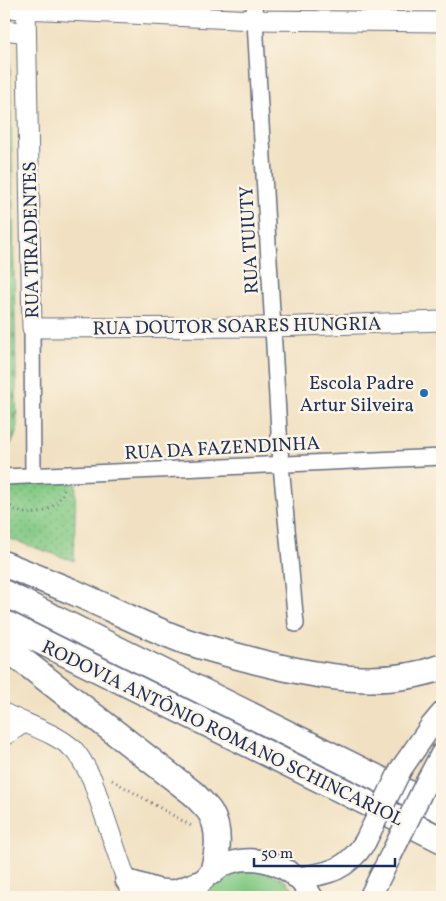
<svg xmlns="http://www.w3.org/2000/svg" width="446" height="901" viewBox="0 0 446 901" font-family="Vollkorn,serif">
  <style>
    .grass { fill: #82c984; stroke: #4e7c71 }
    .cemetery { fill: url(#cemetery-stones); stroke: #4e7c71 }
    .park { fill: url(#park-dots); stroke: #4e7c71 }
    .lines { fill: none; stroke-linecap: round; stroke-linejoin: round }
    .minor-casing { stroke: #666d81; stroke-width: 18 }
    .tertiary-casing { stroke: #666d81; stroke-width: 21 }
    .secondary-casing { stroke: #666d81; stroke-width: 24 }
    .trunk-casing { stroke: #666d81; stroke-width: 28 }
    .path { stroke: #666d81; stroke-width: 3; stroke-dasharray: 1 4; stroke-linecap: butt }
    .minor { stroke: #fff; stroke-width: 15 }
    .tertiary { stroke: #fff; stroke-width: 19 }
    .secondary { stroke: #fff; stroke-width: 21 }
    .trunk { stroke: #fff; stroke-width: 25 }
    .secondary-bridge-casing { stroke: #666d81; stroke-width: 24; stroke-linecap: butt }
    .secondary-bridge { stroke: #fff; stroke-width: 21 }
    .poi-dot { fill: #1f6fb2; stroke: #fcf5e5; stroke-width: 2 }
    .labels { text-anchor: middle; stroke-width: 5; stroke-linejoin: round; paint-order: stroke }
    .street-label { font-size: 19px; fill: #1b2f5e; stroke: #fcf5e5 }
    .poi-label { font-size: 19px; fill: #1b2f5e; stroke: #fcf5e5; text-anchor: end }
  </style>
  <defs>
    <pattern id="cemetery-stones" width="16" height="16" patternUnits="userSpaceOnUse" patternTransform="scale(1.25)"><rect width="16" height="16" fill="#82c984"/><path d="M2 7V4a2 2 0 0 1 4 0v3zM10 15v-3a2 2 0 0 1 4 0v3z" fill="#6aa46f"/></pattern>
    <pattern id="park-dots" width="8" height="8" patternUnits="userSpaceOnUse" patternTransform="scale(1.25)"><rect width="8" height="8" fill="#82c984"/><path d="M2 2h.1M6 6h.1" fill="none" stroke="#6aa46f" stroke-width="1.8" stroke-linecap="round"/></pattern>
  </defs>
  <rect width="100%" height="100%" fill="#fcf5e5"/>
  <filter id="ink" filterUnits="userSpaceOnUse"><feTurbulence type="fractalNoise" baseFrequency=".02" numOctaves="2"/><feDisplacementMap in="SourceGraphic" scale="10" xChannelSelector="R" yChannelSelector="G"/><feConvolveMatrix kernelMatrix="1 2 1 2 8 2 1 2 1" color-interpolation-filters="sRGB"/></filter>
  <filter id="wash" filterUnits="userSpaceOnUse"><feTurbulence type="fractalNoise" baseFrequency=".0096" numOctaves="4" result="noise"/><feDisplacementMap in="SourceGraphic" scale="20" xChannelSelector="R" yChannelSelector="G"/><feGaussianBlur stdDeviation="1.12" result="paint"/><feColorMatrix in="noise" values="0 0 0 0 0 0 0 0 0 0 0 0 0 0 0 0 0 1.4 0 .05"/><feComposite in="paint" operator="in"/></filter>
  <g filter="url(#wash)">
    <rect width="100%" height="100%" fill="#f1e1c2"/>
    <!-- grass -->
    <path class="grass" d="M250,869C275,874 285,877 301,897H202C216,878 228,874 250,869Z"/>
    <!-- cemetery -->
    <path class="cemetery" d="M4,49L10,60L17,432L12,443L4,448Z"/>
    <!-- park -->
    <path class="park" d="M4,481H76L74,561L4,537Z"/>
  </g>
  <g filter="url(#ink)">
    <g class="lines">
      <defs>
        <path id="minor" d="M254,4L281,465L296,624
          M32,328L33,476
          M4,477L442,457"/>
        <path id="tertiary" d="M4,8L255,20L442,22
          M26,8L32,328L273,327L442,321
          M4,30L20,32L26,36
          M4,713C25,724 56,733 73,749C81,757 86,768 92,779L132,897
          M4,736L24,723"/>
        <path id="secondary" d="M401,769L431,726L442,713
          M427,781L442,753
          M299,878C330,873 347,870 365,842
          M126,880L159,890L174,891L201,881
          M190,897C196,888 203,878 213,871C248,848 292,862 312,897
          M370,897L391,855"/>
        <path id="trunk" d="M4,564C26,573 49,582 71,591C108,607 144,626 182,640C208,649 233,655 259,662C319,677 382,689 442,667
          M4,593L442,810
          M4,623L442,840
          M4,646L194,794C199,800 206,806 210,812C221,830 218,852 213,871"/>
      </defs>
      <!-- minor casing -->
      <use href="#minor" class="minor-casing"/>
      <!-- tertiary casing -->
      <use href="#tertiary" class="tertiary-casing"/>
      <!-- secondary casing -->
      <use href="#secondary" class="secondary-casing"/>
      <!-- trunk casing -->
      <use href="#trunk" class="trunk-casing"/>
      <!-- path -->
      <path class="path" d="M4,499C20,522 56,517 64,489
        M112,780L193,827"/>
      <!-- minor -->
      <use href="#minor" class="minor"/>
      <!-- tertiary -->
      <use href="#tertiary" class="tertiary"/>
      <!-- secondary -->
      <use href="#secondary" class="secondary"/>
      <!-- trunk -->
      <use href="#trunk" class="trunk"/>
      <defs>
        <path id="secondary-bridge" d="M365,842L401,769
          M391,855L427,781"/>
      </defs>
      <!-- secondary-bridge casing -->
      <use href="#secondary-bridge" class="secondary-bridge-casing"/>
      <!-- secondary-bridge -->
      <use href="#secondary-bridge" class="secondary-bridge"/>
    </g>
  </g>
  <!-- markers -->
  <circle class="poi-dot" cx="424" cy="393" r="5"/>
  <g class="labels">
    <!-- street labels -->
    <g class="street-label">
      <text transform="translate(30 240) rotate(-91)" y="7">RUA TIRADENTES</text>
      <text transform="translate(248 240) rotate(-93)" y="7">RUA TUIUTY</text>
      <text transform="translate(237 325) rotate(-1)" y="7">RUA DOUTOR SOARES HUNGRIA</text>
      <text transform="translate(222 447) rotate(-3)" y="7">RUA DA FAZENDINHA</text>
      <text transform="translate(223 732) rotate(26)" y="7">RODOVIA ANTÔNIO ROMANO SCHINCARIOL</text>
    </g>
    <!-- poi labels -->
    <g class="poi-label">
      <text x="414" y="389">Escola Padre<tspan x="414" dy="22">Artur Silveira</tspan></text>
    </g>
  </g>
  <!-- margin -->
  <rect width="446" height="901" fill="none" stroke="#fcf5e5" stroke-width="20"/>
  <!-- scale -->
  <path d="M254 858v8h141v-8" fill="none" stroke="#1b2f5e" stroke-width="2.5"/>
  <text x="261" y="858" font-size="15" fill="#1b2f5e" stroke="#fcf5e5" stroke-width="4" paint-order="stroke">50 m</text>
</svg>
